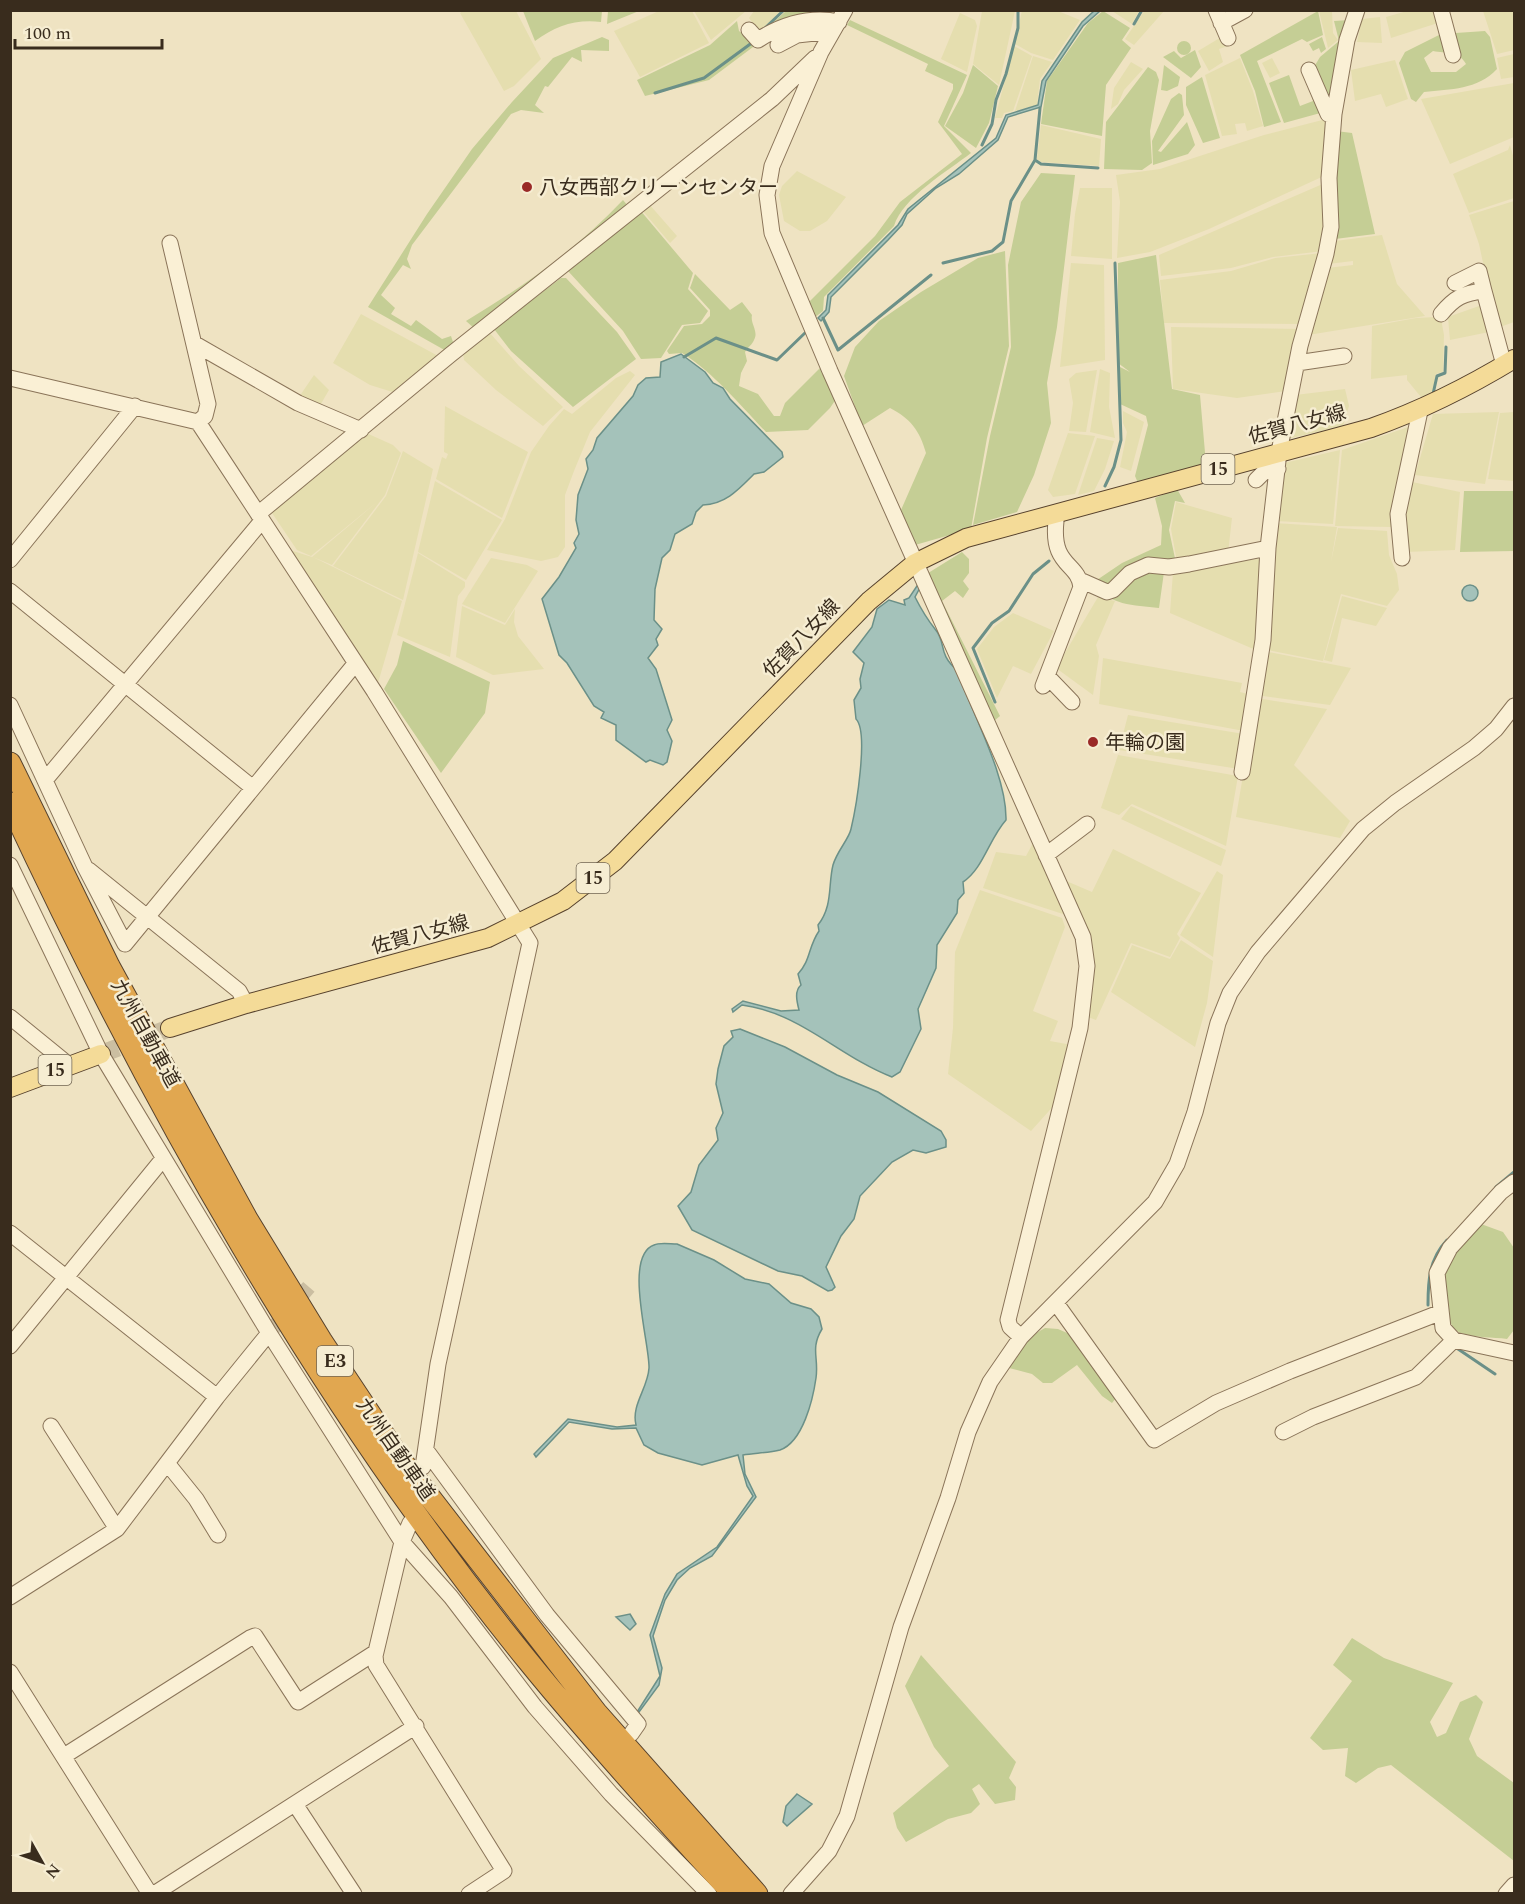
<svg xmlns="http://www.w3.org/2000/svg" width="1525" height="1904" viewBox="0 0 1525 1904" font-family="Spectral,'Noto Sans JP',serif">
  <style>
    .farmland { fill: #e5deaf }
    .green { fill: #c5ce95; fill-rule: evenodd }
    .water { fill: #a4c2ba; stroke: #6b9088; stroke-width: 1.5 }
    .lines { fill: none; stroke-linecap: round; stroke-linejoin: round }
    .stream { stroke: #6b9088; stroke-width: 3 }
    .minor-tunnel { stroke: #cbbea1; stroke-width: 15; stroke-dasharray: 15 8; stroke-linecap: butt }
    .major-tunnel { stroke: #cbbea1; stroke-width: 18; stroke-dasharray: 18 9; stroke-linecap: butt }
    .minor-casing { stroke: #8a7459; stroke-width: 17 }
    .major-casing { stroke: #57422d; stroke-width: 20 }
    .highway-casing { stroke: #57422d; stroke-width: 23 }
    .minor { stroke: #faf0d5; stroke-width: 15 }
    .major { stroke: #f4db98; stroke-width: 18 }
    .highway { stroke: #e1a750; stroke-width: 21 }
    .poi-dot { fill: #9a2a27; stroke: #f6edd2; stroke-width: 2 }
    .labels { text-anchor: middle; stroke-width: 5; stroke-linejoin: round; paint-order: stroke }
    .shield { fill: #f6edd2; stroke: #726653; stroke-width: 1.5 }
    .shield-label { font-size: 18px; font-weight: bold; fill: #392c1d }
    .poi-label { font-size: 20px; fill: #392c1d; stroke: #f6edd2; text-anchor: start }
    .street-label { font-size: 20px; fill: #392c1d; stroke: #f6edd2 }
  </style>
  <rect width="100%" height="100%" fill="#efe3c2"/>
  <!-- farmland -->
  <path class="farmland" d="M464,10L516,11L541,59L514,86L504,91L460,13Z
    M1022,10L1058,11L1080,20L1053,60L1031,53L1015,44Z
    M1145,10L1164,11L1134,45L1125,39Z
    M659,11H692L709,43L640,77L614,31Z
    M694,11H746L711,40Z
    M754,11H781L759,32L749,18Z
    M982,11H1015L999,85L973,64Z
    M1112,11H1139L1132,24Z
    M1319,11H1332L1333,33L1338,40L1328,48Z
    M1407,11H1438L1441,22L1391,38L1386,17Z
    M1483,11H1514V50L1497,54Z
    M960,13L975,20L977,26L967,72L941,59Z
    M1380,17L1382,43L1357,42L1362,19Z
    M1223,36L1228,46L1219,49L1223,62L1209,71L1198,51Z
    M1014,46L1032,56L1013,111L1004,113L1002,118H995Z
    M1514,54V77L1501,79L1497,58Z
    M1033,56L1052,62L1040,79L1037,105L1015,111Z
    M1240,58L1253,91L1263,126L1247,131L1245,123L1235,124L1237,134L1222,136L1205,75Z
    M1272,58L1280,73L1270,78L1262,63Z
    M1395,60L1408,99L1386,107L1381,94L1355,101L1351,70Z
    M1131,62L1143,69L1124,90L1118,104L1111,109L1114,88Z
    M1514,83V137L1450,164L1421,99Z
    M1330,118L1326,175L1209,229L1150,252L1117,258L1120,202L1116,175L1160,169L1264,135Z
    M1041,125L1101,139L1099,166L1041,162L1037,159Z
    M1510,145L1514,159V198L1469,213L1453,174L1508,150Z
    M797,171L846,197L827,221L810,231H800L784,221L779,195L782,186Z
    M1325,183L1323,251L1273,257L1231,268L1161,276L1159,255Z
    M1080,188H1112V259L1071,256L1075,214Z
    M1514,201V322L1497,328L1479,244L1469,215Z
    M649,204L677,236L670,243L642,210Z
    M1382,235L1397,284L1425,316L1308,335L1327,268L1353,265V261L1328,264L1335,241Z
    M1322,253L1301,324L1164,323L1160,280L1231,271L1275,258Z
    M1071,263L1104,265L1105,360L1060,367Z
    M1482,305L1489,332L1450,340L1448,317Z
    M361,314L440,357L399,394L370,385L333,363Z
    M1437,317L1441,319L1444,335L1443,372L1436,374L1431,398L1425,401L1421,397L1407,380V375L1371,379L1372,326L1416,318Z
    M1171,327L1300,329L1286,391L1237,398L1173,389Z
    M489,332L519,366L563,407L543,426L496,390L464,360L463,353Z
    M1100,369L1110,373L1109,407L1115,438L1090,432Z
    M1097,370L1086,432L1069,431L1073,403L1069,379L1076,373Z
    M630,371L635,375L590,432L574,471L565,495V547L558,557L541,561L487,550L505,519L531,452L549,426L564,409L572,414L616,378Z
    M314,375L329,390L318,409L299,397Z
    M1345,389L1349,406L1343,426L1287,439L1295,395Z
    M445,406L528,452L502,518L436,479L442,457L446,459L448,454L444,452Z
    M1123,411L1144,422L1131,471L1120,467L1127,432L1123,423Z
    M1499,412L1485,484L1415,475L1433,414Z
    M1514,412V481L1488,479L1500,413Z
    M1411,426L1397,482L1391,527L1335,526L1342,450Z
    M364,432L393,445L401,453L385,495L332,565L313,557L402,601L378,683L293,554V551L312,557L377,502L311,556L297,550L270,510Z
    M1068,433L1095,436L1075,494L1053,497L1048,490Z
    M1097,438L1114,441L1105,469L1094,491L1078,495Z
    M1340,450L1333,524L1276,521L1284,463Z
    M403,451L433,469L403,600L333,566L386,496Z
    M435,481L502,520L466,580L418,552Z
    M1412,482L1460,492L1455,550L1406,552L1403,535L1407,484Z
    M1176,502L1232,518L1228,553L1177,562L1171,529Z
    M1274,523L1337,527L1331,562L1338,528L1387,531L1389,555L1397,574L1399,590L1387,606L1341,594L1323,661L1263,649Z
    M418,553L465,582V587L458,596L450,657L397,635Z
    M491,558L527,565L538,571L505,623L462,604Z
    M1264,558L1258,651L1170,613L1173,572Z
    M1342,596L1387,608L1376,626L1342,618L1332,662L1324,660Z
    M1098,597L1115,601L1096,645L1099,656L1093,695L1056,668Z
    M462,606L505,625L515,609L514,622L518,636L544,669L493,675L456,657Z
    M1013,613L1054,631L1031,674L1013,666L997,698L977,649L994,627Z
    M1263,651L1351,668L1330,705L1256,695Z
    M1103,658L1242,683L1240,692L1252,695L1244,731L1099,704Z
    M1256,698L1327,709L1294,765L1350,821L1340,838L1236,817Z
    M1128,715L1244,734L1239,769L1119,750Z
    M1118,755L1238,776L1226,846L1132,804L1119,815L1101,808Z
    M1131,806L1226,850L1221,866L1121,819Z
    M1033,843L1066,915L983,888L996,852L1026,856Z
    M1113,849L1201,893L1177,934L1180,938L1170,957L1131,943L1096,1020L1085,1016L1087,951L1057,877L1092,892Z
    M1217,871L1223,875L1213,957L1180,935Z
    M980,890L1062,918L1065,927L1033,1011L1058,1021L1050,1041L1072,1045L1057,1102L1031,1131L948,1074L953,1028L955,952Z
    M1181,940L1213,961L1207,1003L1195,1047L1111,992L1132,945L1170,959Z"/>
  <!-- green -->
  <path class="green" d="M523,11V10L602,11L601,22C575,19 556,26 535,41Z
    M608,11V10L639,11L607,24Z
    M786,11H833L830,16L769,26Z
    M1103,11L1130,28L1122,40L1131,48L1106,85L1102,136L1041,124L1047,81L1088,23Z
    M1318,11L1323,35L1307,42L1302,39L1257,61L1281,122L1264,127L1255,91L1240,55Z
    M850,20L967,75L944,126L971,153C948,171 903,197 894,226L824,297L823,311L814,318L808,303L875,236L900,202L962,154L938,122L953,89V84L925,71L928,64L847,25Z
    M1350,20L1331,110L1314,67L1320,57L1339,41L1334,21Z
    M737,21L739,31L757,44L709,80L645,96L637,80L710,45Z
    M1485,31L1490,37L1497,69C1477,90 1451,89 1424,92L1416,102L1411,99L1399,63L1405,52L1441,34ZM1433,51C1446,54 1458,50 1466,64L1456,72H1431L1424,58Z
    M602,37L609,40V51L581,50L582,62L572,57L548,87L545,86L535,105L544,113L521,110L511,114L412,245L407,259L411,269L403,265L381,295L395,308L391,314L411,326L416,320L442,339L451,336L454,345L448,352L368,307L427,214L472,149L512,102L553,58Z
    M1322,37L1326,49L1321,53L1319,48L1313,51L1309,44Z
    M1177 48a7 7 0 1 1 14 0a7 7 0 1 1-14 0Z
    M1195,50L1201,67L1191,78L1163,57L1174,51L1181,58Z
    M973,65L998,86L989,123L976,148L945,126L963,93Z
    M1164,65L1180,77L1178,86L1167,91L1161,90Z
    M1148,67L1156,72L1159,80L1150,131L1152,163L1142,170L1104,169L1106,122Z
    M1289,75L1300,106L1313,101L1311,94L1315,91L1324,112L1284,123L1269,83Z
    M1202,77L1220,138L1203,143L1186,105V87Z
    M1179,93L1182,95L1184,115L1158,151L1161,152L1187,122L1195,145L1188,154L1153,165L1152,141L1171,99Z
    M1336,131L1352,133L1375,234L1335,239Z
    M1041,173L1075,175L1057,327L1047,383L1051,423L1034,475L1017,512L973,525L990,436L1011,347L1008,265L1021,202Z
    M623,200L628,206L475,329L466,321C523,287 578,248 623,200Z
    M640,210L693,273L688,289L708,311L700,323L682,325L661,358L641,359L623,331L568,271Z
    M1005,251L1009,346L987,438L971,529L915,545L901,510L926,453C920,431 910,418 890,408L862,426L844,376L855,347L879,321L921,292L978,258Z
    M1156,255L1172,389L1200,395L1206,464L1138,483L1135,476L1148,425L1146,416L1120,404L1118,366L1130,372L1118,363V263Z
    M695,274L730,310L742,302L752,315C750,324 759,331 754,340C752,345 748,347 745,352L747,361L741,373L739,386L758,394L774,416H780L785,403L824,364L838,396L830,408L808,430L766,432C740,405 714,373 682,353L669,354L667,351L684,326L702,324L710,316V310L690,288Z
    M561,278H566L617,332L636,359L573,407L511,351L494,329Z
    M1177,489L1185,503L1175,501L1169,530L1176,563L1164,572L1159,608C1134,605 1108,606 1094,582L1122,563L1161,545L1162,526L1155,498Z
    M1464,491H1514V551L1460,552Z
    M962,552L969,559V573L963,581L969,589L963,598L955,591L942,601L1000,716L994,721L925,575Z
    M403,641L490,682L485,713L441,773L384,689L397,665Z
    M1481,1224L1503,1232L1514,1248V1330L1507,1339C1493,1337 1475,1338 1461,1333C1453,1330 1451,1324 1448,1316C1430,1275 1454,1252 1481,1224Z
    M1045,1328L1058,1329L1074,1336L1116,1398L1112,1403L1102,1396L1077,1365L1052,1383H1043L1032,1374L1009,1368C1016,1351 1028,1337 1045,1328Z
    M1352,1638L1384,1658L1453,1683L1430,1722L1437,1737L1446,1733L1460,1702L1476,1695L1483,1702L1469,1739L1477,1756L1514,1783V1861L1391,1765L1378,1768L1356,1783L1345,1776L1348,1748L1323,1750L1310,1738L1352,1681L1333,1665Z
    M921,1655L1016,1762L1009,1778L1016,1787L1015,1800L995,1804L979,1784L972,1789L980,1804L971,1813L948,1819L906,1842L897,1828L893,1813L949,1766L934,1747L905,1686Z"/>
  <!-- water -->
  <path class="water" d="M1094,11H1100L1083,26L1046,81L1041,107L1008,117L998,140L959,174L936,188L907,214L902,225L888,240L831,297L829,312L821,321L818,318L826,310L828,295L898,225L908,209L996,138L1006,115L1038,105L1042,81L1082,22Z
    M681,354L705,372L713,383L723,388L730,399L782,452L783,457L764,472L754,474C739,489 726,504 703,505L696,512L692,524L675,534L670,550L662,558L655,589L654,620L662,629L656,639L658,645L648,658L656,669L672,720L667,730L672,741L667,762L663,765L650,760L646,762L616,740V725L601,718L604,712L594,706L567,663L559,655L542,599L559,577L576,548L574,543L579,534L576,520L578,495L588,469L586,459L593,450L597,438L633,396L638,385L646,378L660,377L661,362Z
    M919,583L922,584L915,597C921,609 927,619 935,629C947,643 937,653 957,670C972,713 1007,776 1006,820C989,839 983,869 963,882L964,893L958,900L957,913L937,945L936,968L918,1009L921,1029L900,1072L892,1077C838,1056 801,1013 742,1005L733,1012L732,1009L743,1001L781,1011L799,1010C797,1002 794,991 801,985L798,974C811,960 808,947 819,931L818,925C833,906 828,885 833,865C837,851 849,839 851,829C856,808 869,732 856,719L854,700L861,688L860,679L864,663L853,652L872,627L877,609L889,600L905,605L904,600L909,598Z
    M1462 593a8 8 0 1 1 16 0a8 8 0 1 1-16 0Z
    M740,1029L785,1047L837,1075L878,1092L941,1131L946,1140V1147L926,1153L913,1150L892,1162L860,1196L854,1219L841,1236L826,1267L835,1287L832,1290L828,1291L802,1276L778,1271L692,1230L678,1206L691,1192L699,1165L718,1140L716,1128L723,1113L716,1084L718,1069L724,1046L733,1037L731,1031Z
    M677,1244L714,1260L745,1279L769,1284L791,1303L811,1309L819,1317L822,1329C810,1349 819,1357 816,1378C813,1399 803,1442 780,1450C768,1453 755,1453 743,1455L745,1474L756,1497L712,1556L690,1568L677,1580L665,1600L653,1636L662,1668L659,1685L625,1731L660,1676L650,1635L665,1594L677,1574L717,1547L753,1496L747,1486L738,1455L702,1465L658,1453L644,1445L636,1428L612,1429L569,1422L536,1457L534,1454L568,1419L617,1427L636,1425C631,1405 648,1388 649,1368C650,1344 623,1256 654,1245C660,1242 670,1244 677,1244Z
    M630,1614L636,1624L630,1630L616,1617Z
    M797,1794L812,1804L787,1826L783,1822L786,1806Z"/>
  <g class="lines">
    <!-- stream -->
    <path class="stream" d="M1134,24L1142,10
      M765,28L784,10
      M655,93L704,78L753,42
      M982,145L992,124L996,100L1006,74L1018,28V10
      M1035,160L1041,164L1098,168
      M943,263L992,251L1003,242L1011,201L1035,160L1040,108
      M823,318L838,350L931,275
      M684,357L716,338L777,360L807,331
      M1433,394L1437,376L1445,373L1446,347
      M1105,486L1114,467L1121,440L1115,263
      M995,702L973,648L992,623L1009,611L1033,574L1049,561
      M1496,1187L1514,1172
      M1428,1305C1428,1281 1429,1259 1447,1240
      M1458,1349L1495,1374"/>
    <!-- minor-tunnel -->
    <path class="minor-tunnel" d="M269,1333L313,1282"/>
    <!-- major-tunnel -->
    <path class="major-tunnel" d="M101,1054L170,1028"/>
    <defs>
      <path id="minor" d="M845,10L821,52L772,166L767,195L772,233L830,371L1083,937L1087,966L1080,1028L1008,1320L1010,1327L1021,1337
        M1216,10L1228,38
        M1441,10L1453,55
        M1221,23L1245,10
        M749,30L758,40C783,24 809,16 839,22
        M778,45L797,35L833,31
        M1309,70L1328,114H1334
        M170,243L208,404L205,416L198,422
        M1455,283L1479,271L1484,291
        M1441,314C1454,298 1463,293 1484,291L1504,365
        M195,344L298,403L361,430
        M1297,363L1344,356
        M10,378L198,422L374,691L530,943L438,1364L423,1467
        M1256,480L1264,472L1278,469
        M258,514L450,355L772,99L815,58
        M1402,558L1398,514L1420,411
        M10,560L135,406
        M1080,580L1107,592L1113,590L1130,573L1148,565L1169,567L1189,564L1268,548
        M10,591L253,788
        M1047,676L1072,702
        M1043,686L1081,587C1078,562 1051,567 1056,521
        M10,705L85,867L125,944L355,664
        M1242,772L1263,640L1268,548L1279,452L1300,346L1326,254L1331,227L1329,178L1334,114L1347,40L1357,10
        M46,779L261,522
        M1046,855L1087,824
        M10,865L101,1054L269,1333L402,1542L451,1597L535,1707L611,1794L709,1894
        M89,870L239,991L246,1004
        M10,1017L69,1065
        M1514,1182L1501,1192L1450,1248L1437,1273L1443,1328L1454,1340L1514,1353
        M10,1233L217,1397
        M1056,1303L1154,1440L1216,1403L1290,1371L1439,1313
        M10,1346L162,1160
        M51,1426L117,1529
        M1283,1432L1313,1417L1416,1377L1454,1340
        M426,1450L547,1615L638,1724L631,1734
        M167,1463L196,1499L218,1535
        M410,1523L402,1542L375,1656L376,1665L504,1871L469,1894
        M10,1597L117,1529L217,1397L269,1333
        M10,1672L150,1894
        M64,1756L250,1638L255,1636L298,1702L376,1652
        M295,1804L354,1894
        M154,1894L416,1726
        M791,1894L829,1851L847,1816L901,1627L948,1498L968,1432L990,1382L1021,1337L1155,1202L1177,1164L1195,1112L1218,1023L1230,993L1258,952L1363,829L1395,803L1474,748L1496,729L1514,706
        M1506,1894L1514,1885"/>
      <path id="major" d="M170,1028L246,1004L488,938L563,901L615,861L869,601L915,563L966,538L1371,428C1422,410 1468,387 1514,359
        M10,1088L101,1054"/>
      <path id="highway" d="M10,763L109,966L247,1219L321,1340L398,1456L596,1712L757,1894
        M10,803C151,1105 317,1401 528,1661C593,1741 663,1818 733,1894"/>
    </defs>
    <!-- minor casing -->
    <use href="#minor" class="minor-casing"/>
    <!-- major casing -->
    <use href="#major" class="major-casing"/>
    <!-- highway casing -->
    <use href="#highway" class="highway-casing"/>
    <!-- minor -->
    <use href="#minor" class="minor"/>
    <!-- major -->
    <use href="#major" class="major"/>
    <!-- highway -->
    <use href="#highway" class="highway"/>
  </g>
  <!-- markers -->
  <g class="poi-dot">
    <circle cx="527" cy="187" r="6"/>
    <circle cx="1093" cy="742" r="6"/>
  </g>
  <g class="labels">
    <!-- shield labels -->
    <g class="shield">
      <rect x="1201.5" y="454" width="33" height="30" rx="4.5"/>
      <rect x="576.5" y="863" width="33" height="30" rx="4.5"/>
      <rect x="38.5" y="1055" width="33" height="30" rx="4.5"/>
      <rect x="317" y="1346" width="36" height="30" rx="4.5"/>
    </g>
    <g class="shield-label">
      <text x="1218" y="475">15</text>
      <text x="593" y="884">15</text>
      <text x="55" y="1076">15</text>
      <text x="335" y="1367">E3</text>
    </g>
    <!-- poi labels -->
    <g class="poi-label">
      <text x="539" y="194">八女西部クリーンセンター</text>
      <text x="1105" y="749">年輪の園</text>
    </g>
    <!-- street labels -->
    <g class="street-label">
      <text transform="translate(1297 424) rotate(-15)" y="7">佐賀八女線</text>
      <text transform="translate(801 638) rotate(-46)" y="7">佐賀八女線</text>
      <text transform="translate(420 934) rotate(-15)" y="7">佐賀八女線</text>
      <text transform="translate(146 1033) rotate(61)" y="7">九州自動車道</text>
      <text transform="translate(396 1449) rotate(55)" y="7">九州自動車道</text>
    </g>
  </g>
  <!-- border -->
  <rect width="1525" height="1904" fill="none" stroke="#392c1d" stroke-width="24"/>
  <!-- north arrow -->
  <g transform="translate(42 1862) rotate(130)" stroke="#f6edd2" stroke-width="4.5" paint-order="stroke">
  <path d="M0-4.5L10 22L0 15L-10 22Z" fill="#392c1d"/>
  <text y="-9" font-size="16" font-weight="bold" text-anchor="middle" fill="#392c1d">N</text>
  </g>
  <!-- scale -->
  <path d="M15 39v9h147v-9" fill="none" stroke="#392c1d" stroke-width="3"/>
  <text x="24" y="39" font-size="18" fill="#392c1d" stroke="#f6edd2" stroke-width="4.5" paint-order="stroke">100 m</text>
</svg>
